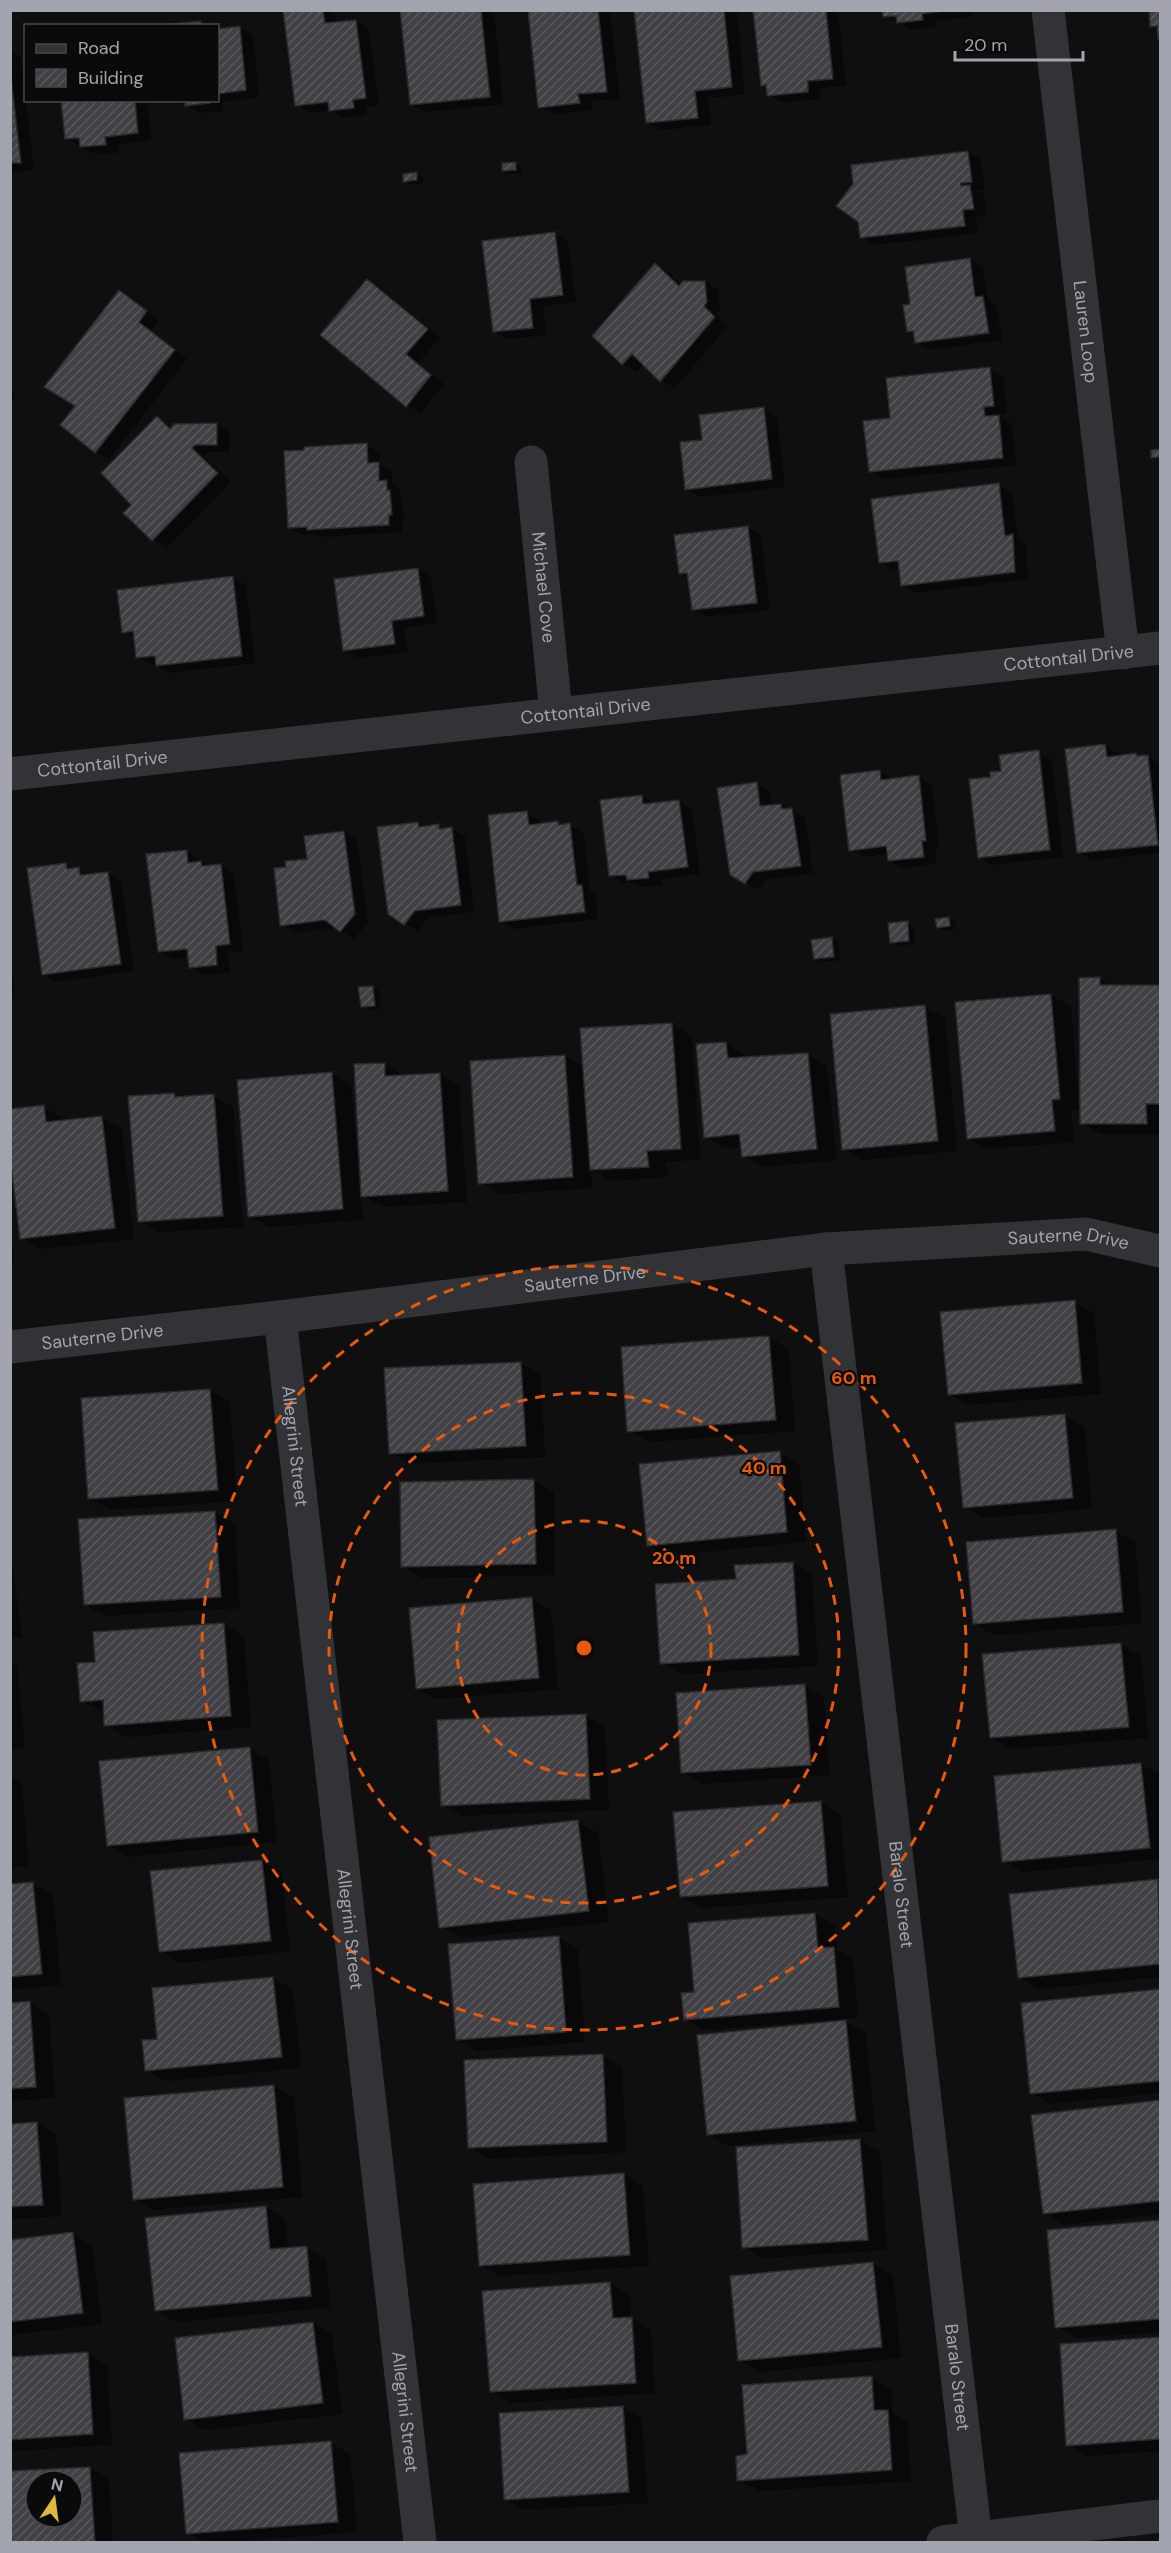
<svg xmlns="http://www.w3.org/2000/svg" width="1171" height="2553" viewBox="0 0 1171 2553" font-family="'DM Sans',sans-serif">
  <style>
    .shadow { fill: #0007; fill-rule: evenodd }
    .building { fill: url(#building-hatch); stroke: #29292c; stroke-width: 1.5; fill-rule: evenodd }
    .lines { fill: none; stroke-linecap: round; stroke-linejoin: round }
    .street { stroke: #323337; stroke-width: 33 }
    .ring { fill: none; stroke: #e8590c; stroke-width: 3; stroke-dasharray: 10 8 }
    .labels { text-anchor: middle; stroke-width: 4.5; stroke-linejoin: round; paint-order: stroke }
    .street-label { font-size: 18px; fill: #a2a4af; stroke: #0a0a0b }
    .centre { fill: #e8590c; stroke: #0a0a0b; stroke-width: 3 }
    .ring-label { font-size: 18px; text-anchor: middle; font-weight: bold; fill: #e8590c; stroke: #0a0a0b; stroke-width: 4.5; stroke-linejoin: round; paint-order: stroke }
  </style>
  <defs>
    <pattern id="building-hatch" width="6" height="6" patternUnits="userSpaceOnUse" patternTransform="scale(1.5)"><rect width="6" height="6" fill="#414145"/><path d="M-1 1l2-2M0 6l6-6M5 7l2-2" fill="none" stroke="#59595d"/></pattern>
  </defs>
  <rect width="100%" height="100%" fill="#0f0f10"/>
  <!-- shadow -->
  <path class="shadow" d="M292,10H329L335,14L336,24L356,21L369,29L379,105L366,107L367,115L344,118L331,110L310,113L297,105Z
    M401,10L494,11L503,104L424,112L411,104Z
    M530,10H610L620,99L591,101L592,110L553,114L540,107Z
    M635,10H737L745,94L708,98L711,125L660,130L647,122Z
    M754,10H838L846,86L820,88L821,99L782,103L769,95L768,88L762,85Z
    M884,10H972V16L935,21V27L912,30L885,16Z
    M1150,10H1160V39L1159,30L1152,26Z
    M240,28L253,36L259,97L223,102V111L200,113L175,100H218V30Z
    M10,51L21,57L34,170L10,172Z
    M63,100H148L151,140L118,144L119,152L95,154L66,138Z
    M968,153L981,160L985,189L975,190L984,194L986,216L976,217L978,233L875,245L862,237Z
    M515,163L522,167V173L510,174L504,170Z
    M416,174L423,177V183L411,185L405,181Z
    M555,234L568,242L576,302L543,306L546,335L507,339L494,331Z
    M970,259L983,267L988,300L996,305L1002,340L930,350L916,342V335L908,331L912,306Z
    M655,265L668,272L682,285L705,282L718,290L720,309L716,314L728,326L675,388L661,381L644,364L636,372L623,364Z
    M367,281L380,288L440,338L418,363L444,384L420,413L407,405Z
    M120,292L159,320L151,330L187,359L109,459L96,452L77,406Z
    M989,369L1003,377L1007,413L997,414L1012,424L1016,465L884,479L870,471L892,419Z
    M10,380L15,399L10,400Z
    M763,409L777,417L785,487L700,497L686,489L703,441Z
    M157,418L173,428L217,425L230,432V452H209L204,457L231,482L167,548L153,540L125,513L133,505Z
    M366,445L380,452V465L392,471V485L400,490L405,522H402V532L322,537L317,534L303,535L290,527Z
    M999,485L1012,493L1018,539L1026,544L1028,579L916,593L902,585L901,569L894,570L880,562Z
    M747,527L761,535L770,610L707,617L694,609L689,578L680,573Z
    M417,569L431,577L437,623L404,628L408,652L358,658L345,650Z
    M232,577L246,585L255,663L170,673L138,657L136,639L124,632Z
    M1105,746L1118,753L1119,757H1148L1160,764V853L1092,860L1079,853Z
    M1039,752L1052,760L1063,857L993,865L979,857L991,778Z
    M880,772L894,780L918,777L932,785L939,848L935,849L937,864L902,868L889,860L888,854L863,857L850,850Z
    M757,784L770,792L772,806L780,805L805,817L813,873L766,879L759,890L731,874Z
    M642,796L655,804L679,801L692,809L700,874L661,879L662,885L642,887L634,882L624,883L610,875Z
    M527,813L541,821V825H570L584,833L590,891L595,894L598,919L514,929L501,921Z
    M418,824L424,827L439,826L445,829H451L465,836L474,912L429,917L418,931L405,923Z
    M344,833L357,840L368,922L354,939L336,927L295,933L282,925L287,868L308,860Z
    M187,851L209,867L220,866L234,874L243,951L228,953L230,972L204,975L191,967L189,957L173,959L160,951Z
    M66,864L91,875L108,873L121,881L134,971L56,982L43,974Z
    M948,919L955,922L956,929L944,931L938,927Z
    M907,923L914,927L915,944L898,945L891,942Z
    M832,939L838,942L840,960L822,962L816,958Z
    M10,957L15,994L10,995Z
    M1100,979L1113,987H1160V1134H1101L1082,1123V1110L1071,1111L1074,1142L988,1149L968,1138L1051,995L1071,1007L1079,1108H1082Z
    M373,987L379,991L381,1009L368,1010L362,1006Z
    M925,1007L945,1018L957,1151L863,1160L844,1149Z
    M672,1024L692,1036L700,1159L666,1162L668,1177L611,1181L591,1169L592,1188L500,1194L480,1183L565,1056L584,1067Z
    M726,1044L745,1055L746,1059L808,1055L827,1066L837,1160L763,1167L744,1156L742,1147L725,1148L705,1137Z
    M384,1064L405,1076L440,1074L459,1086L467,1202L383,1207L361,1194L363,1220L269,1227L250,1216L332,1073L351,1085L359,1173H362Z
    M174,1094L181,1098L214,1096L233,1107L243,1227L159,1232L140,1221Z
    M44,1107L63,1118L64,1122L102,1118L122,1129L134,1239L41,1249L21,1238Z
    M10,1217L14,1261H10Z
    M1074,1302L1094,1313L1101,1394L969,1405L949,1394Z
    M769,1337L789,1349L795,1431L649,1442L629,1431Z
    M521,1363L541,1375L545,1457L410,1464L391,1453Z
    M210,1391L230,1402L237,1501L110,1510L90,1498Z
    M1065,1416L1085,1427L1092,1509L984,1518L964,1507Z
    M779,1453L799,1464L806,1542L668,1556L648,1545Z
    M534,1481L554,1492L555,1575L422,1578L403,1566Z
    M215,1513L235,1524L240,1608L105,1616L85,1605Z
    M1115,1531L1135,1542L1142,1623L994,1635L974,1624Z
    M10,1546L22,1637L10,1638Z
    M793,1563L812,1575L818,1666L681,1674L662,1663L737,1581Z
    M532,1599L551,1610L558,1689L437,1699L417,1688Z
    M224,1624L244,1636L251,1727L126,1737L106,1725L105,1712L81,1701L97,1663Z
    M1121,1644L1141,1656L1148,1738L1011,1749L991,1738Z
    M10,1661L17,1665L25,1748L10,1749Z
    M804,1686L824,1697L830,1775L703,1784L683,1772Z
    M586,1716L605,1727L609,1810L462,1816L443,1805Z
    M250,1749L269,1760L277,1842L128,1857L108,1845Z
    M1141,1764L1160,1775V1859L1023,1872L1003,1861Z
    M10,1776L22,1783L29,1866L10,1868Z
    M821,1803L840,1814L848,1897L701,1908L681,1896Z
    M578,1822L598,1833L609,1922L461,1938L441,1927Z
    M262,1861L282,1872L290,1951L180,1963L160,1951Z
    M1158,1880L1160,1882V1977L1039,1989L1019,1977L1011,1895Z
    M33,1884L53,1895L61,1985L10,1990V1886Z
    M815,1914L835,1926L837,1950L853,1959L858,2018L705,2030L685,2019L696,1993Z
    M558,1937L578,1949L585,2042L477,2051L457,2039Z
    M273,1978L293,1989L301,2068L166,2081L147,2070L158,2041L153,1990Z
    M1160,1991V2093L1051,2104L1031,2093L1022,2005Z
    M29,2003L49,2014L55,2098L10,2101V2004Z
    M846,2022L866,2033L875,2131L728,2146L708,2134Z
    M602,2056L622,2067L626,2152L489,2159L470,2147Z
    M274,2086L294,2098L302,2197L154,2210L134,2199Z
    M1160,2101V2214L1064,2225L1044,2213L1033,2116Z
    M37,2123L56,2135L62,2216L10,2219V2125Z
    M860,2140L880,2152L887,2250L763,2258L744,2247Z
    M624,2175L643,2186L649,2266L500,2276L480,2265Z
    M265,2207L285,2219L288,2249L306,2247L326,2259L330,2307L176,2322L156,2310Z
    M1160,2222V2332L1076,2338L1057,2327L1048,2231Z
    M72,2234L92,2245L102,2324L10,2335V2241Z
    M873,2264L893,2275L901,2358L759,2372L739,2360Z
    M610,2284L630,2295L631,2318L651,2330L655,2393L511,2403L491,2391Z
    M313,2323L332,2335L342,2414L205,2430L186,2419Z
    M1160,2339V2451L1088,2456L1068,2445L1061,2345Z
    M88,2353L107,2365L112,2445L10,2451V2358Z
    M872,2378L891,2389L893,2414L907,2422L911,2481L759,2491L739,2480L748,2456Z
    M623,2407L642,2419L648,2503L525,2510L505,2499Z
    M331,2443L350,2454L357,2532L228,2542H205L188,2533Z
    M90,2468L109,2479L113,2542H10V2473ZM36,2481H72V2517H36Z"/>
  <!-- building -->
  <path class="building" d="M283,10H323L325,23L356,20L366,98L353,100L354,108L329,111L328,102L295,106Z
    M400,10H481L490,97L410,105Z
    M528,10H598L607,92L578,94L580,103L538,108Z
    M634,10H724L732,87L695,91L698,118L646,123Z
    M753,10H826L833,79L808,81V92L767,96L766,85L761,86Z
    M882,10H949L922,14L923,20L897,23L896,16L883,17Z
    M1149,10H1160V39H1158L1157,26L1150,27Z
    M201,21V26H163V25Z
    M240,26L246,90L218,94V29Z
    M10,69L21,163H10Z
    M61,100H135L138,133L105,137L106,145L80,147L79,138L65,139Z
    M185,100H210V103L185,106Z
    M968,151L972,182L961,183V186L970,185L974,209L963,210L965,226L860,238L858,222L836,206L853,184L851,165Z
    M516,162V170L502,171V163Z
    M417,172V180L403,182V174Z
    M555,232L563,295L530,299L533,328L493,332L482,241Z
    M970,258L975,297L983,296L989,333L915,343L913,331L907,332L903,305L910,304L905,267Z
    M655,263L679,286L683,281H705L707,302L704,306L715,317L660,382L632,354L622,365L592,336Z
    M367,279L428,329L406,354L431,375L406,407L320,335Z
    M119,290L147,311L139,322L175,350L95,453L60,425L75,406L44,387Z
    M990,367L994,406L984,407L985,416L999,415L1003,458L869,472L863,421L890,418L886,378Z
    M764,407L772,479L685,490L680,442L702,440L699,415Z
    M157,416L170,429L174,424L217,423V445H195L192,448L218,473L152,541L123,513L131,505L101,473Z
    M367,443L368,463L379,462V481L387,480V490H390L392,515H389V525L307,530V527L288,528L284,451L304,450V447Z
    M1160,449V457L1151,458V450Z
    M999,483L1005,536L1013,534L1015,572L901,586L898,561L879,563L871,499Z
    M748,526L757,603L692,610L687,573L679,574L674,535Z
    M418,568L424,616L392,621L395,644L343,651L334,579Z
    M233,576L242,656L156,666L155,656L136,658L133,631L122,633L117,590Z
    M1105,744L1107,757L1136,753V756L1148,755L1158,845L1077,853L1065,749Z
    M1039,750L1050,850L978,858L969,779L990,777V772L1001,771L999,755Z
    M880,770L881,780L919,775L926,841H922L924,857L888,861L886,846L849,851L840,775Z
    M757,782L760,806L781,804L782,809L792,808L801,866L753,872L745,884L730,875L717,788Z
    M642,795L643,804L679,800L688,867L648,872L649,878L627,880L626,875L609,876L600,800Z
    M527,811L529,825L558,821L559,825L570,823L577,885H582L585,912L499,922L488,815Z
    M418,822L419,827L439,824V829L452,827L461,905L415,911L404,925L388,914L377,827Z
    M344,831L355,914L340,932L325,920L280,926L274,868L286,867L285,861L307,859L304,836Z
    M187,850L188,863L201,861L202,866L221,864L230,944L216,946L217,965L189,968L187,949L158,952L146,854Z
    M66,863L67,869L79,867L80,875L108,872L121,964L42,975L27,868Z
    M949,917L950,926L937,928L935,919Z
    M908,921L909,941L890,943L888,923Z
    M832,937L834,957L814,959L811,940Z
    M1100,977V985H1160V1104H1146L1147,1124H1080L1079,978Z
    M373,986L375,1006L361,1007L358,987Z
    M1051,994L1060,1099L1052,1100L1055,1131L967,1139L955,1002Z
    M925,1005L938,1141L842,1150L830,1014Z
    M672,1023L681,1149L647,1151L649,1167L590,1170L580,1028Z
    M726,1042L728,1058L808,1053L817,1149L742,1157L739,1134L704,1138L696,1044Z
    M565,1055L573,1177L478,1184L470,1061Z
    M385,1063V1076L440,1073L448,1191L361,1197L354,1064Z
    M332,1072L343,1209L248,1217L237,1080Z
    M174,1093L175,1097L214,1094L223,1216L138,1222L128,1096Z
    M44,1105L46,1122L102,1116L115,1228L20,1239L10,1157V1109Z
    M1075,1300L1082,1383L948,1395L940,1312Z
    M769,1336L776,1420L627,1432L621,1347Z
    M521,1362L526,1446L389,1454L384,1368Z
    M210,1389L218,1490L88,1499L81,1398Z
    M1065,1414L1073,1498L963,1508L955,1423Z
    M780,1451L787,1532L647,1546L639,1464Z
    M534,1479L536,1564L401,1567L400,1482Z
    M215,1511L221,1597L84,1605L78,1519Z
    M1116,1529L1123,1612L973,1624L966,1542Z
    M793,1562L799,1655L660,1664L655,1584L736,1579L734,1565Z
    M532,1597L539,1678L416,1689L409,1608Z
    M224,1623L231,1716L104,1726L103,1700L80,1702L77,1663L95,1662L93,1632Z
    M1121,1643L1129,1727L990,1738L982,1654Z
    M805,1684L811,1765L681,1773L676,1693Z
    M586,1714L590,1799L441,1806L437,1720Z
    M250,1747L258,1832L107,1846L99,1761Z
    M1141,1763L1150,1848L1002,1862L994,1776Z
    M821,1801L828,1886L680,1897L673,1812Z
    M578,1820L589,1911L439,1928L429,1837Z
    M262,1860L271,1941L159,1952L150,1871Z
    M1158,1879L1160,1964L1018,1978L1009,1894Z
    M33,1882L42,1974L10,1977V1884Z
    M815,1913L818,1948L834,1947L839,2007L684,2020L681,1993L694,1992L688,1923Z
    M559,1936L566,2032L456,2040L448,1944Z
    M273,1977L282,2057L145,2071L142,2040L157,2039L152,1988Z
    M1160,1989V2081L1030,2094L1021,2003Z
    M30,2001L36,2087L10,2089V2003Z
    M846,2020L856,2121L707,2135L697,2035Z
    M603,2054L607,2142L468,2148L464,2060Z
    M274,2085L283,2187L133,2200L124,2098Z
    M1160,2100V2201L1043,2214L1031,2115Z
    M37,2122L43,2205L10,2207V2124Z
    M860,2139L868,2240L742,2248L736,2147Z
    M624,2173L630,2255L479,2266L473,2184Z
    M266,2206L270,2249L307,2246L311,2296L155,2311L145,2218Z
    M1160,2220V2319L1055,2328L1047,2230Z
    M73,2232L83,2313L10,2322V2240Z
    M873,2262L882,2347L738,2361L730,2276Z
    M610,2282L613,2318L632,2317L636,2383L490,2392L482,2291Z
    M313,2322L323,2403L184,2420L175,2338Z
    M1160,2337V2439L1066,2446L1060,2344Z
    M88,2352L93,2434L10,2440V2357Z
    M872,2376L874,2410H888L892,2470L737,2481L736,2456L747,2454L742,2385Z
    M623,2406L629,2492L504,2500L499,2413Z
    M331,2441L338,2522L186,2534L179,2453Z
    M90,2467L95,2542H10V2471ZM36,2481H72V2517H36Z"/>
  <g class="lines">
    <!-- street -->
    <g class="street">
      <path id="s1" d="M1048,10L1123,653"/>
      <path id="s2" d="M531,462L556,713"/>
      <path id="s3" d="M10,774L1160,648"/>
      <path id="s4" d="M826,1249L976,2539"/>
      <path id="s5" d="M280,1317L420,2542"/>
      <path id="s6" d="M10,1347L280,1317L826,1249L1086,1234L1160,1251"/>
      <path d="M943,2542L1160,2516"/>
    </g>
  </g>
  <!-- distance rings -->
  <g class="ring">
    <circle cx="584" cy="1648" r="127"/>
    <circle cx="584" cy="1648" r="255"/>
    <circle cx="584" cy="1648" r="382"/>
  </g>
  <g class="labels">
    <!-- street labels -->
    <g class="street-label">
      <text dy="6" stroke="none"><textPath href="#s1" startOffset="324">Lauren Loop</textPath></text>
      <text dy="6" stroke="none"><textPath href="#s2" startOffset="126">Michael Cove</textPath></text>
      <text dy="6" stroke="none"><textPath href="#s3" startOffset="1065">Cottontail Drive</textPath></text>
      <text dy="6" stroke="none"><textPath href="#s3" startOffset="579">Cottontail Drive</textPath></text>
      <text dy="6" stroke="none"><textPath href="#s3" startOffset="93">Cottontail Drive</textPath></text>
      <text dy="6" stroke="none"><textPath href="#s6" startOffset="1065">Sauterne Drive</textPath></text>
      <text dy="6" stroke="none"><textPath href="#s6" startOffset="579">Sauterne Drive</textPath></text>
      <text dy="6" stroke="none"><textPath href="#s6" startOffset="93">Sauterne Drive</textPath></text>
      <text dy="6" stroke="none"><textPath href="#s5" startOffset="130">Allegrini Street</textPath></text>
      <text dy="6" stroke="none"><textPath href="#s4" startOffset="650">Baralo Street</textPath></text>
      <text dy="6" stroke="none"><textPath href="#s5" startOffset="616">Allegrini Street</textPath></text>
      <text dy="6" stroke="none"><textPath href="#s4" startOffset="1136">Baralo Street</textPath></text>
      <text dy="6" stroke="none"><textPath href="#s5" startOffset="1102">Allegrini Street</textPath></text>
    </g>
  </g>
  <circle cx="584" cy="1648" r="9" class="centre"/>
  <g class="ring-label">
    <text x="854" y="1384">60 m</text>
    <text x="764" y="1474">40 m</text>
    <text x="674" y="1564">20 m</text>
  </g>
  <!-- border -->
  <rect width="1171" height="2553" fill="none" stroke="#a2a4af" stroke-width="24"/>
  <!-- legend -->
  <rect x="24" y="24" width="195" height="78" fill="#0a0a0b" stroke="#47484d" stroke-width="1.5"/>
  <rect x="36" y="44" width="30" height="9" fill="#323337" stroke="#47484d" stroke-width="1.5"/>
  <text x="78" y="54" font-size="18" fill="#a2a4af">Road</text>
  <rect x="36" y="69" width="30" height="18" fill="url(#building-hatch)" stroke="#47484d" stroke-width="1.5"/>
  <text x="78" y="84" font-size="18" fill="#a2a4af">Building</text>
  <!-- north arrow -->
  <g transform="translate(54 2499) rotate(13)"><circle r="28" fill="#0a0a0b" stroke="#47484d" stroke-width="1.5"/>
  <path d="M0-4.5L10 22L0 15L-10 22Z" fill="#dcba3b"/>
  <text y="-9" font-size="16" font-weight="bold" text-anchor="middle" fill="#a2a4af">N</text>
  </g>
  <!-- scale -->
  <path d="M955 51v9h128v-9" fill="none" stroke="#a2a4af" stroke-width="3"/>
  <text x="964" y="51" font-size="18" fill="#a2a4af" stroke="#0a0a0b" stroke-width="4.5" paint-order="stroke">20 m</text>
</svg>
